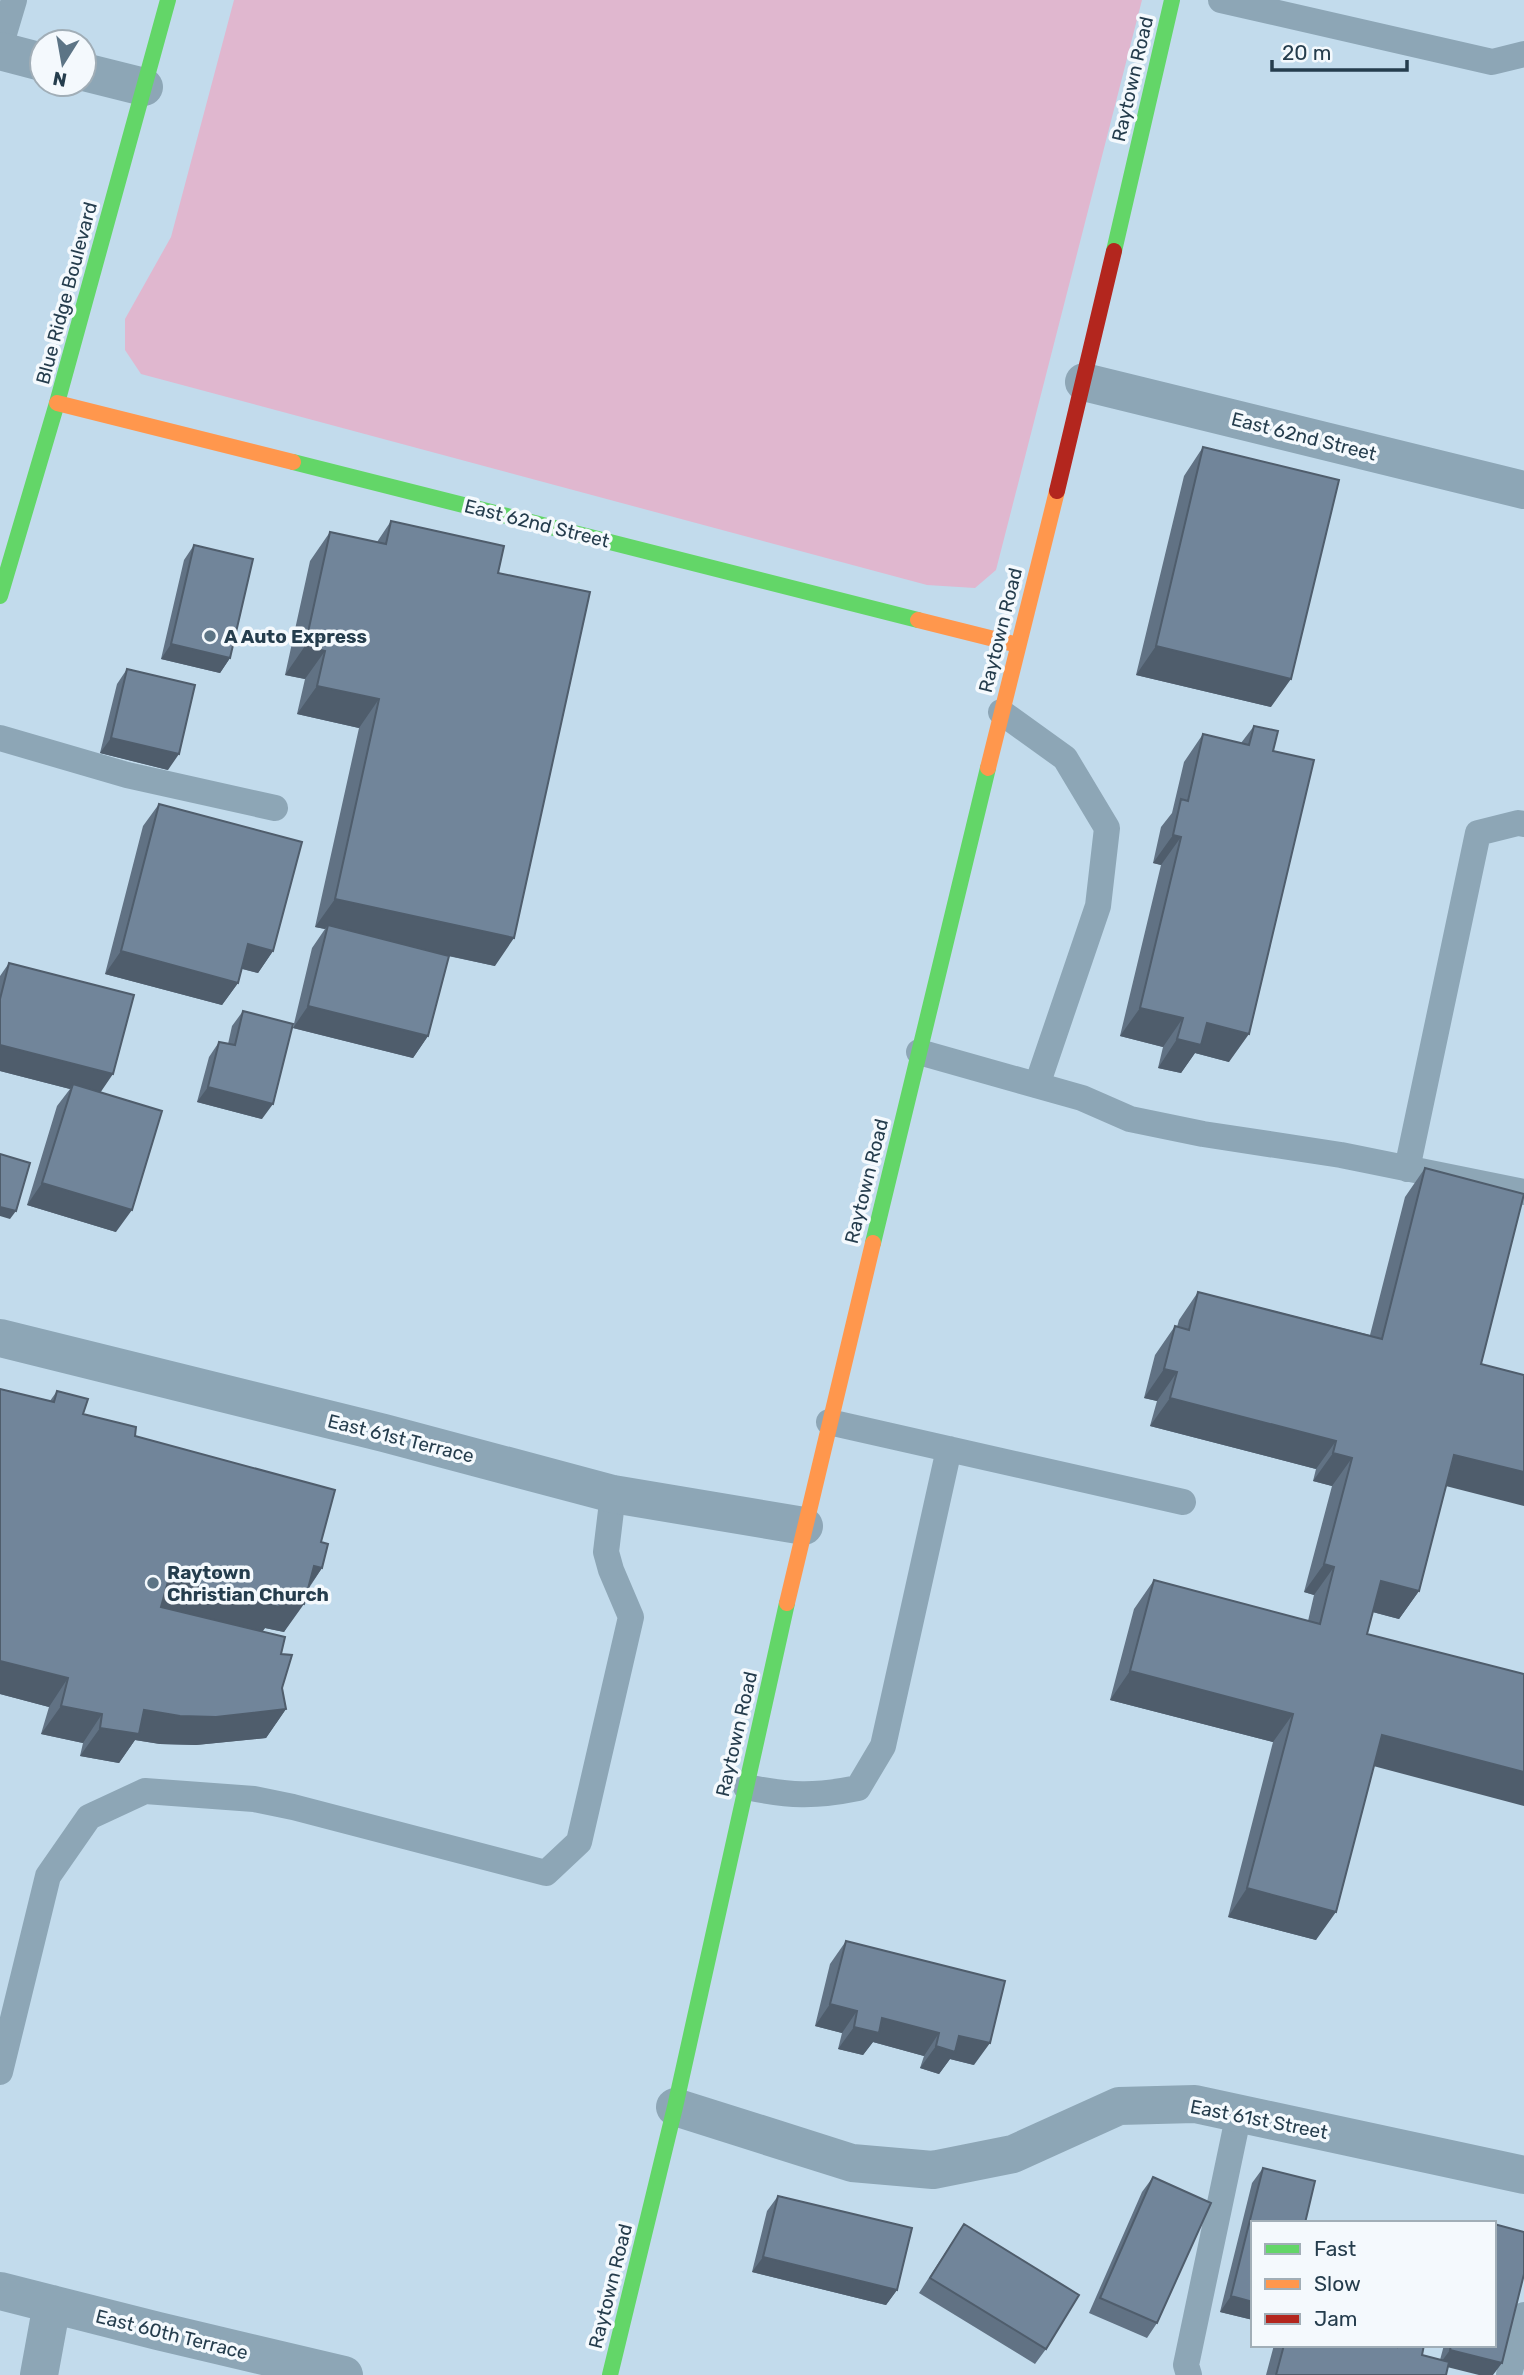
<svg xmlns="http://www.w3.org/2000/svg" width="1524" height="2375" viewBox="0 0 1524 2375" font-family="Rubik,sans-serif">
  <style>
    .green { fill: #e0b7cf }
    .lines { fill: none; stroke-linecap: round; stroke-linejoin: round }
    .lane { stroke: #8da6b6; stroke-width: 26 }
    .street { stroke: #8da6b6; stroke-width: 38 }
    .fast { stroke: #63d668; stroke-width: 16 }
    .slow { stroke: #ff974d; stroke-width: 16 }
    .jam { stroke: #b3261e; stroke-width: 16 }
    .wall { fill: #617284 }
    .shaded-wall { fill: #4f5d6c }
    .building { fill: #71859a; stroke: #4f5d6c; stroke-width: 2 }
    .poi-dot { fill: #5c7485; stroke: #f4f9fd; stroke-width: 2.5 }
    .labels { text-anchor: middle; stroke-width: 7; stroke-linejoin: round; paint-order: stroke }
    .street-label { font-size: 19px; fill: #253d4d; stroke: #f4f9fd }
    .poi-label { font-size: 19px; font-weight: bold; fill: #253d4d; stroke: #f4f9fd; text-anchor: start }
  </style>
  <rect width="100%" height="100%" fill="#c2dbec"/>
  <!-- green -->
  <path class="green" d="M234,0H1142L996,570L975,588L927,585L141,374L125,350V319L171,237Z"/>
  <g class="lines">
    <!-- lane -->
    <path class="lane" d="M1221,0L1492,62L1524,54
      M0,47L14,0
      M1001,712L1065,758L1107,828L1098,906L1037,1085
      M0,738L127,775L275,808
      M919,1052L1082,1098L1130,1119L1203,1134L1341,1155L1524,1192
      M1407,1169L1478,833L1518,823L1524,824
      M829,1422L1183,1502
      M746,1787C790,1796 814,1797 858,1788L883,1746L949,1449
      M0,2072L48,1876L89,1817L145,1791L254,1799L293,1807L546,1873L579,1842L631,1617L611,1570L606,1552L613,1494
      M1189,2375L1186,2365L1239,2113
      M1509,2375L1524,2315"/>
    <!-- street -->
    <path class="street" d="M0,51L42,62
      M84,72L144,87
      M1084,382L1524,490
      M0,1338L384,1433L613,1494L804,1526
      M675,2107L852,2163L933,2170L1013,2154L1119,2106L1195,2104L1524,2175
      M0,2291L158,2331L344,2375
      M39,2375L52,2304"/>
    <!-- fast -->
    <path class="fast" d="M1114,251L1172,0
      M293,462L918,620
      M0,596L57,403L168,0
      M873,1243L988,768
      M610,2375L675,2107L787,1603"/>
    <!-- slow -->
    <path class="slow" d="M57,403L293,462
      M918,620L1018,645
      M988,768L1057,491
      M787,1603L873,1243"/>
    <!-- jam -->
    <path class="jam" d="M1057,491L1114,251"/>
  </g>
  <!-- wall -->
  <path class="wall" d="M1203,447L1271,707L1136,675L1184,476Z
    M391,521L498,573L495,966L448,956L428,1036L413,1058L293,1028L312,948L325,929L315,927L359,728L297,714L305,679L285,675L310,561L330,532L377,542Z
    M194,545L230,658L220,673L161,659L184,560Z
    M127,669L168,770L100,753L117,684Z
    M1254,726L1273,751L1229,1062L1195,1053L1181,1073L1158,1068L1163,1047L1120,1036L1161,865L1153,863L1161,827L1172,813L1184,762L1203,734L1241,743Z
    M159,804L273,951L258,973L242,969L238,983L222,1005L105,974L143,826Z
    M9,963L100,1093L116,1232L27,1205L57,1106L70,1089L0,1071V976Z
    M243,1011L262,1119L197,1102L209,1057L219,1042L228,1044L232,1026Z
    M1425,1168L1446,1486L1419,1591L1399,1619L1373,1612L1367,1634L1374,1766L1316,1940L1228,1917L1273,1742L1110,1700L1134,1609L1154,1580L1308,1621L1314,1595L1304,1592L1332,1486L1313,1481L1316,1469L1150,1426L1157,1401L1144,1398L1155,1355L1175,1326L1177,1327L1179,1320L1198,1292L1370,1335L1405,1197Z
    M0,1389L50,1401L57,1391L83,1414L135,1436L321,1542L322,1568L309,1588L284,1632L265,1628L262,1632L281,1654L282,1688L286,1709L266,1738L196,1745L160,1744L135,1740L119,1763L80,1756L83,1743L41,1734L49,1707L0,1694Z
    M846,1941L974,2065L950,2059L939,2074L920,2068L924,2056L873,2042L863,2055L838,2049L842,2033L815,2026L830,1964Z
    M1263,2168L1253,2320L1220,2312L1252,2183Z
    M1153,2177L1157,2323L1147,2338L1089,2313L1142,2192Z
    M778,2196L897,2290L886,2305L752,2272L767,2211Z
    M964,2224L1046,2349L1035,2364L919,2293Z
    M1274,2345H1424L1422,2355L1440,2360L1444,2345H1494L1448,2367L1446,2375H1266Z"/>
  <!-- shaded-wall -->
  <path class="shaded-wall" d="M171,644L230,658L220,673L161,659Z
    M305,646L325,651L305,679L285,675Z
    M1156,646L1291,679L1271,707L1136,675Z
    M317,686L379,699L359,728L297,714Z
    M111,738L179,754L168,770L100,753Z
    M1173,835L1181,837L1161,865L1153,863Z
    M335,899L514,938L495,966L327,929L328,925L325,929L315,927Z
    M248,944L273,951L258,973L232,966Z
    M121,951L238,983L222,1005L105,974Z
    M308,1006L428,1036L413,1058L293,1028Z
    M1140,1008L1183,1018L1163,1047L1120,1036Z
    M1207,1023L1249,1034L1229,1062L1195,1053L1181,1073L1158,1068L1177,1039Z
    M0,1045L113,1074L98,1096L73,1084L70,1089L0,1071Z
    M208,1087L273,1104L262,1119L197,1102Z
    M42,1183L132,1210L116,1232L27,1205Z
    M0,1207L16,1211L10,1219L0,1216Z
    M1164,1369L1177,1372L1157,1401L1144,1398Z
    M1170,1398L1336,1441L1316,1469L1150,1426Z
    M1333,1453L1352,1458L1332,1486L1313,1481Z
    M1454,1455L1524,1472V1506L1434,1483Z
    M1324,1564L1334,1567L1314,1595L1304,1592Z
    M314,1566L322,1568L302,1597Z
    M169,1578L283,1599L304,1604L284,1632L265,1628L259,1636L149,1607Z
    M1381,1581L1419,1591L1399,1619L1361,1609Z
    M0,1661L68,1678L49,1707L0,1694Z
    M1130,1671L1293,1714L1273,1742L1110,1700Z
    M61,1706L102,1714L83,1743L41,1734Z
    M286,1709L266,1738L196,1745L160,1744L135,1740L119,1763L80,1756L100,1728L144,1710Z
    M1382,1735L1524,1772V1806L1362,1763Z
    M1247,1888L1336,1912L1316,1940L1228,1917Z
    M830,2004L857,2011L842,2033L815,2026Z
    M882,2018L939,2033L924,2056L873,2042L863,2055L838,2049L854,2027Z
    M959,2036L990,2043L974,2065L950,2059L939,2074L920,2068L936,2046Z
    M763,2257L897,2290L886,2305L752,2272Z
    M1231,2296L1253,2302V2320L1220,2312Z
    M1450,2350L1502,2363L1493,2375H1479L1439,2365Z"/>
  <!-- building -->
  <path class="building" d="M1203,447L1339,480L1291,679L1156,646Z
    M391,521L504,546L498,573L590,592L514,938L335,899L379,699L317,686L325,651L305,646L330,532L386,544Z
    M194,545L253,559L230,658L171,644Z
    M127,669L195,685L179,754L111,738Z
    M1254,726L1278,731L1273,751L1314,760L1249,1034L1207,1023L1201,1045L1177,1039L1183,1018L1140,1008L1181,837L1173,835L1181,799L1188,801L1203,734L1249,745Z
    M159,804L302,842L273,951L248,944L238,983L121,951Z
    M328,925L449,956L428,1036L308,1006Z
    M9,963L134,995L113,1074L0,1045V999Z
    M243,1011L293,1024L273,1104L208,1087L219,1042L235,1045Z
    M73,1084L162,1111L132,1210L42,1183Z
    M0,1154L30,1163L16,1211L0,1207Z
    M1425,1168L1524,1194L1481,1364L1524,1375V1472L1454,1455L1419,1591L1381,1581L1367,1634L1524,1674V1772L1382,1735L1336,1912L1247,1888L1293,1714L1130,1671L1154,1580L1320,1624L1334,1567L1324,1564L1352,1458L1333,1453L1336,1441L1170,1398L1177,1372L1164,1369L1175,1326L1189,1330L1198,1292L1382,1339Z
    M0,1389L54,1402L57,1391L88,1399L83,1414L136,1427L135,1436L335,1490L321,1542L328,1544L322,1568L314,1566L304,1604L283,1599L279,1607L169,1578L161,1607L285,1637L281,1654L292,1655L282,1688L286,1709L216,1717L180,1716L144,1710L139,1734L100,1728L102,1714L61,1706L68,1678L0,1661Z
    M846,1941L1005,1981L990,2043L959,2036L955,2052L936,2046L939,2033L882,2018L879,2033L854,2027L857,2011L830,2004Z
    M1263,2168L1315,2181L1305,2223H1253V2302L1231,2296Z
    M1153,2177L1211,2203L1157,2323L1100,2298Z
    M778,2196L912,2228L897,2290L763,2257Z
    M964,2224L1079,2295L1046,2349L930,2278Z
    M1494,2224L1524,2232V2274L1502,2363L1450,2350L1451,2345H1494Z
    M1284,2345H1388L1397,2347V2345H1424L1422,2355L1449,2362L1446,2375H1276Z"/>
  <!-- markers -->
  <g class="poi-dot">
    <circle cx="210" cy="636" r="7"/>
    <circle cx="153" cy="1583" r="7"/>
  </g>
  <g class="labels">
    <!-- street labels -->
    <g class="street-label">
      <text transform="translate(1132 79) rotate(-77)" y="7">Raytown Road</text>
      <text transform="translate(66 293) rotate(-75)" y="7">Blue Ridge Boulevard</text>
      <text transform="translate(1304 436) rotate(14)" y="7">East 62nd Street</text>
      <text transform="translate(537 523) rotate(14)" y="7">East 62nd Street</text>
      <text transform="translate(1000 630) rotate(-76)" y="7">Raytown Road</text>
      <text transform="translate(866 1181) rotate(-76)" y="7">Raytown Road</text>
      <text transform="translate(401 1438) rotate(14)" y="7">East 61st Terrace</text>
      <text transform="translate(736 1734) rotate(-77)" y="7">Raytown Road</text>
      <text transform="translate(1259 2119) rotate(11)" y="7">East 61st Street</text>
      <text transform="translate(610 2286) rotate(-76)" y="7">Raytown Road</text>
      <text transform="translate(172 2334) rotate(14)" y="7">East 60th Terrace</text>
    </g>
    <!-- poi labels -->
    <g class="poi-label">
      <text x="224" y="643">A Auto Express</text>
      <text x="167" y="1579">Raytown<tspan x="167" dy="22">Christian Church</tspan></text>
    </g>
  </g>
  <!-- legend -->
  <rect x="1251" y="2221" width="245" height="126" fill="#f4f9fd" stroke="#a1aeb7" stroke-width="2"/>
  <rect x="1265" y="2244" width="35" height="10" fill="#63d668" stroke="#a1aeb7" stroke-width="2"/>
  <text x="1314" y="2256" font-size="21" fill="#253d4d">Fast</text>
  <rect x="1265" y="2279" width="35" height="10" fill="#ff974d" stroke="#a1aeb7" stroke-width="2"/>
  <text x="1314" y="2291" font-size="21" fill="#253d4d">Slow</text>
  <rect x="1265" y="2314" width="35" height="10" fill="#b3261e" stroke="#a1aeb7" stroke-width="2"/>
  <text x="1314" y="2326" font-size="21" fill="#253d4d">Jam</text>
  <!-- north arrow -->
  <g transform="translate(63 63) rotate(191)"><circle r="33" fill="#f4f9fd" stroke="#a1aeb7" stroke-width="2"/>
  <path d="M0-5L12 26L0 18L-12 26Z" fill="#5c7485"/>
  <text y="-10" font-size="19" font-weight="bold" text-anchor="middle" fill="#253d4d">N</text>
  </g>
  <!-- scale -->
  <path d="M1272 60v10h135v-10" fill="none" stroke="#253d4d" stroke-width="3.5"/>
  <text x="1282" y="60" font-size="21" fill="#253d4d" stroke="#f4f9fd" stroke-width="5" paint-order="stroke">20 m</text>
</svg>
